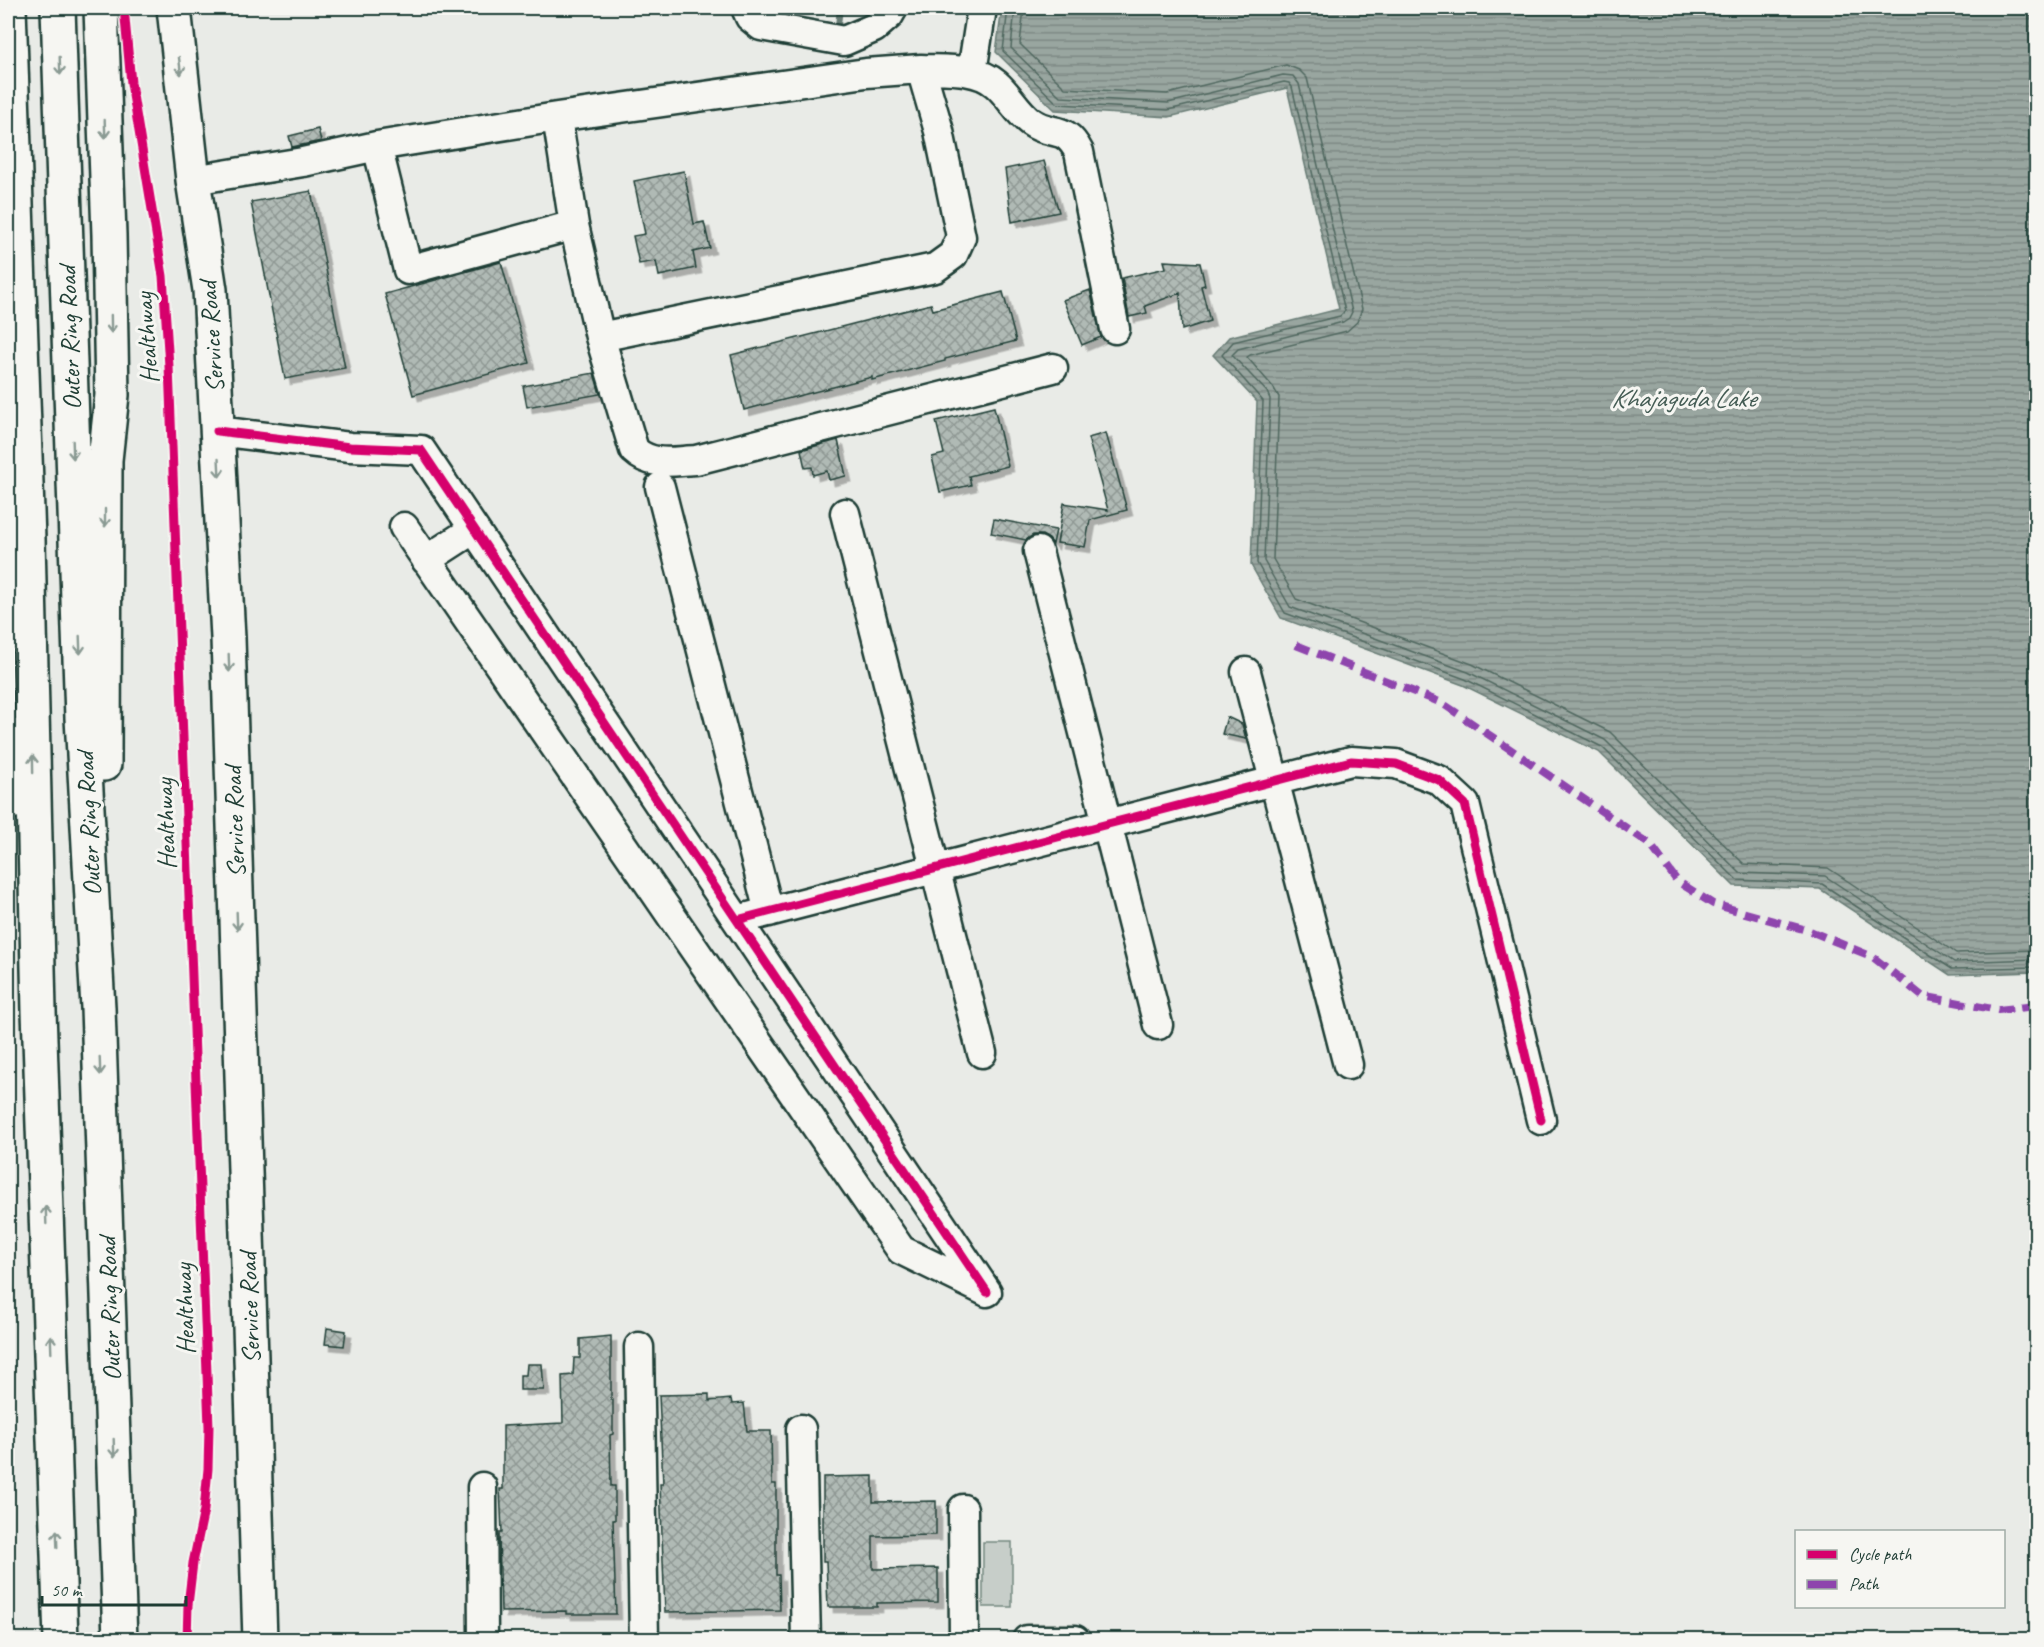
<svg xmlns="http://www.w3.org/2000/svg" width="2044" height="1647" viewBox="0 0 2044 1647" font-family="Caveat,sans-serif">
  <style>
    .garden { fill: #c7cec9; stroke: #73867e; stroke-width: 1.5 }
    .water { fill: url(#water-rules); stroke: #687c75; stroke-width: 1.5 }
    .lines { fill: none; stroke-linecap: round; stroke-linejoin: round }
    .shore { stroke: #50675f; stroke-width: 1.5 }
    .stream { stroke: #687c75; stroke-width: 6 }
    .building { fill: url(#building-cross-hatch); stroke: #1f3d34; stroke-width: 1.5; filter: url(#shadow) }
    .minor-casing { stroke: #1f3d34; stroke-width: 33 }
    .major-casing { stroke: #1f3d34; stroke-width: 38 }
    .highway-casing { stroke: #1f3d34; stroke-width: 38 }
    .minor { stroke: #f6f6f2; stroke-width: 28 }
    .major { stroke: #f6f6f2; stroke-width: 33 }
    .highway { stroke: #f6f6f2; stroke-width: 33 }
    .quiet { stroke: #8e44ad; stroke-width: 8; stroke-dasharray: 15 8; stroke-linecap: butt }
    .cycleway-casing { stroke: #f6f6f2; stroke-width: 13 }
    .cycleway { stroke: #d6006c; stroke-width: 9 }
    .oneway { stroke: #8a9a93 }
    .labels { text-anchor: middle; stroke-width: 6; stroke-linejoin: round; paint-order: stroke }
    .street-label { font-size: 26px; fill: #1f3d34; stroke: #f6f6f2 }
    .water-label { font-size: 27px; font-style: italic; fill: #445c54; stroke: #f6f6f2 }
  </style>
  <defs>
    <pattern id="water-rules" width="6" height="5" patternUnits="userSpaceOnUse" patternTransform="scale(1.5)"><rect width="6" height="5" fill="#99a6a0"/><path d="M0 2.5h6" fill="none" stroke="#7c8883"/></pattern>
    <pattern id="building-cross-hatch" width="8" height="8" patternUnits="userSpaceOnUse" patternTransform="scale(1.5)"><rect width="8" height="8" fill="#b0bab5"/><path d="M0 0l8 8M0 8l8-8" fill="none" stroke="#8f9894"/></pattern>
    <filter id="shadow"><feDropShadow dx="5.5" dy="5.5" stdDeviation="0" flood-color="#0004"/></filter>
  </defs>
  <rect width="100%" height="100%" fill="#e9ebe7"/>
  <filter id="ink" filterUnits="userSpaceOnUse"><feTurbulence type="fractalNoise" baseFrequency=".0167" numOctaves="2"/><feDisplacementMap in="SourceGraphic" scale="12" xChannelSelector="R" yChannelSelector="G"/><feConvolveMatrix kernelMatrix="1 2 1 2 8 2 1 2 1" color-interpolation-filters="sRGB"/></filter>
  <g filter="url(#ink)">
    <!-- garden -->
    <path class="garden" d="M983,1542H1012V1607H983Z"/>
    <!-- water -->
    <path class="water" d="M1002,8H2009L2036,18V972L1950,975L1820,889L1734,886L1599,752L1463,685L1281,618L1251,565L1257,402L1213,355L1229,337L1339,309L1287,88L1169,117L1055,110L996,52Z"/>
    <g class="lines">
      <!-- shore -->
      <path class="shore" d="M1008,8L1003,51L1058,104L1168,110L1284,82L1289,83L1292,87L1345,311L1340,316L1233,342L1222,355L1263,401L1257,563L1285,613L1465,679L1602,747L1737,880L1822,884L1952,969L2036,967
        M1015,8L1011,48L1061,97L1168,103L1283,75L1293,76L1299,84L1352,312L1349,318L1343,322L1238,349L1232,355L1267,392L1270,399L1264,561L1290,607L1468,672L1605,740L1740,873L1825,876L1954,962L2036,959
        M1024,8L1020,44L1065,88L1167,94L1286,65L1299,70L1307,78L1362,309L1357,322L1347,331L1250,355L1247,357L1273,387L1279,397L1273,559L1296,599L1472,664L1610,732L1744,864L1828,868L1956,953L2036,950"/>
      <!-- stream -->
      <path class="stream" d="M838,25L840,8"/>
    </g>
    <!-- building -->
    <path class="building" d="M318,129L321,141L292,147L289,136Z
      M1044,161L1059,212L1012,222L1005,169Z
      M684,171L694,224L704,222L710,248L693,252L696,268L659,276L656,261L639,264L633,236L645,234L634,181Z
      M311,191L345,368L285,379L251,202Z
      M1164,261L1200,263L1205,285L1201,286L1210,321L1182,330L1180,293L1145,306L1147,313L1129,317L1122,278L1166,268Z
      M501,262L529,363L413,395L385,294Z
      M1090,290L1101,337L1082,345L1063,300Z
      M1003,292L1016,341L945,359V361L872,380V377L744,410L731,355L931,304L933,310Z
      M594,373L600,394L527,407L523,386Z
      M994,407L1008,466L969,476L971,485L940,492L932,457L944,454L936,421Z
      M1106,433L1127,510L1090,520L1085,547L1057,543L1064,503L1108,510L1088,438Z
      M838,440L846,476L829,480L827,471L813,475L812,467L805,468L801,450Z
      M994,519L1056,530L1053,544L1049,539L1042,535H1033L1026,540L991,533Z
      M1227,717L1242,724L1246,739L1222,734Z
      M327,1328L346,1331L344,1346L325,1344Z
      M611,1336V1400H613V1434L610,1435L611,1486H615V1520H613L616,1614H566V1611L501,1612L499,1532H502L500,1489H503V1426L563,1423L562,1376L573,1375L574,1358H580V1339Z
      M527,1364H542L544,1390H520V1375H526Z
      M709,1394V1401L731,1399L732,1404L744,1403L747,1431H771L772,1484H776V1575H779L780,1610L665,1612L660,1484H663L659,1395Z
      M873,1476V1502L936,1501V1535L873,1536V1569L938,1568V1602L877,1603V1607H828L826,1561H823V1477Z"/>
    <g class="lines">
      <defs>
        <path id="minor" d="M746,8L750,17L761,26L844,41L874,28L889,15L893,8
          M921,69C945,70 977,67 996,84C1009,95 1017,112 1031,122C1052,137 1064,123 1079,152L1115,329
          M972,72L982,8
          M377,146L557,117L866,73L921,69L939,131L961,237L953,255L935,268L600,337L574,225L557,117
          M193,180L303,162L377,146L408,270L574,225
          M600,337L634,450C652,467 674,461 696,460L1053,368
          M217,431L350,447L421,450L987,1292
          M660,487L769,912
          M845,513L982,1053
          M404,527L901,1250L985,1291
          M1038,551L1158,1025
          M426,560L474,529
          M1246,672L1348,1065
          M737,920L1351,761L1396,764L1439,780L1465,804L1541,1120
          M639,1347L644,1640
          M801,1429L806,1640
          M482,1487L483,1640
          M963,1509L964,1640
          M1027,1640H1075"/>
        <path id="major" d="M174,8L193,180L210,290L228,638L260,1640"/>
        <path id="highway" d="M9,8L28,539L39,1011L61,1640
          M58,8L82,718L98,1008L120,1640
          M101,8L109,235L112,395L105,460L104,764
          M8,734L15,801"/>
      </defs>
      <!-- minor casing -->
      <use href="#minor" class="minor-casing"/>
      <!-- major casing -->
      <use href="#major" class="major-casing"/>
      <!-- highway casing -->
      <use href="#highway" class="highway-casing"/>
      <!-- minor -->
      <use href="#minor" class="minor"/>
      <!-- major -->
      <use href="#major" class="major"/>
      <!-- highway -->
      <use href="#highway" class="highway"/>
      <!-- quiet -->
      <path class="quiet" d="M1296,645L1442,703L1650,844L1677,881L1713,904L1810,931L1873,957L1922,996L1998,1010L2036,1006"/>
      <defs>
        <path id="cycleway" d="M124,8L131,83L163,276L169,366L209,1427L208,1469L204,1510L193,1563L188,1605L187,1640
          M217,431L350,447L421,450L987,1292
          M737,920L1351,761L1396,764L1439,780L1465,804L1541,1120"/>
      </defs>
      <!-- cycleway casing -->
      <use href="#cycleway" class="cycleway-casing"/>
      <!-- cycleway -->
      <use href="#cycleway" class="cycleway"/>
    </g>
    <!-- one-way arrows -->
    <defs><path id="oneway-shaft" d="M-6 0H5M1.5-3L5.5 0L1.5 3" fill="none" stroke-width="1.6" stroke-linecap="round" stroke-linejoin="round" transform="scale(1.5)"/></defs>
    <g class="oneway">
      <use href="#oneway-shaft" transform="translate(60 66) rotate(88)"/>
      <use href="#oneway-shaft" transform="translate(180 66) rotate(83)"/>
      <use href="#oneway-shaft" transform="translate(105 129) rotate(88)"/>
      <use href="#oneway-shaft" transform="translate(111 324) rotate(89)"/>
      <use href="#oneway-shaft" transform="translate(73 450) rotate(88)"/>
      <use href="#oneway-shaft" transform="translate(219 468) rotate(87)"/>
      <use href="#oneway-shaft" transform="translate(105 518) rotate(90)"/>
      <use href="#oneway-shaft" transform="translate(80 645) rotate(88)"/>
      <use href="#oneway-shaft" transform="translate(229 663) rotate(88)"/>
      <use href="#oneway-shaft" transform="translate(33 764) rotate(-91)"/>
      <use href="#oneway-shaft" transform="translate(237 921) rotate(88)"/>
      <use href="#oneway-shaft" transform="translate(100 1066) rotate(88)"/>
      <use href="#oneway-shaft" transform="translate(46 1215) rotate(-92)"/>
      <use href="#oneway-shaft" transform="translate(51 1344) rotate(-92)"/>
      <use href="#oneway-shaft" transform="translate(114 1448) rotate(88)"/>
      <use href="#oneway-shaft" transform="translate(57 1539) rotate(-92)"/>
    </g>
  </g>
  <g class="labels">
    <!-- street labels -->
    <g class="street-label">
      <text transform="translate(211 337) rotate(-94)" y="9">Service Road</text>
      <text transform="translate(69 338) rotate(-92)" y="9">Outer Ring Road</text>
      <text transform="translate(146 338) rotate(-94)" y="9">Healthway</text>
      <text transform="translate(234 822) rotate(-92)" y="9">Service Road</text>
      <text transform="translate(88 824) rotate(-93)" y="9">Outer Ring Road</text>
      <text transform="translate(165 824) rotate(-92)" y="9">Healthway</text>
      <text transform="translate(249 1308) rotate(-92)" y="9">Service Road</text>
      <text transform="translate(109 1309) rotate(-92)" y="9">Outer Ring Road</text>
      <text transform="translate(184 1309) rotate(-92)" y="9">Healthway</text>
    </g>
    <!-- water labels -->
    <g class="water-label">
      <text x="1683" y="407">Khajaguda Lake</text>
    </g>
  </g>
  <!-- margin -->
  <rect width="2044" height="1647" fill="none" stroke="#f6f6f2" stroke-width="30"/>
  <rect x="15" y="15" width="2014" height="1617" fill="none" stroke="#1f3d34" stroke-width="2" filter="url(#ink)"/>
  <!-- legend -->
  <rect x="1795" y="1530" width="210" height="78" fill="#f6f6f2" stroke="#a0aca6" stroke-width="1.5"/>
  <rect x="1807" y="1550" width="30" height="9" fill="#d6006c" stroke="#a0aca6" stroke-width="1.5"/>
  <text x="1849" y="1560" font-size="18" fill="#1f3d34">Cycle path</text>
  <rect x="1807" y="1580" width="30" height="9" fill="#8e44ad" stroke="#a0aca6" stroke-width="1.5"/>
  <text x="1849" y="1590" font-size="18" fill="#1f3d34">Path</text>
  <!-- scale -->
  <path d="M42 1596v9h144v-9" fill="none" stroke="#1f3d34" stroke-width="3"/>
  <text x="51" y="1596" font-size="18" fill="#1f3d34" stroke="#f6f6f2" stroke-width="4.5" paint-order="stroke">50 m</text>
</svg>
